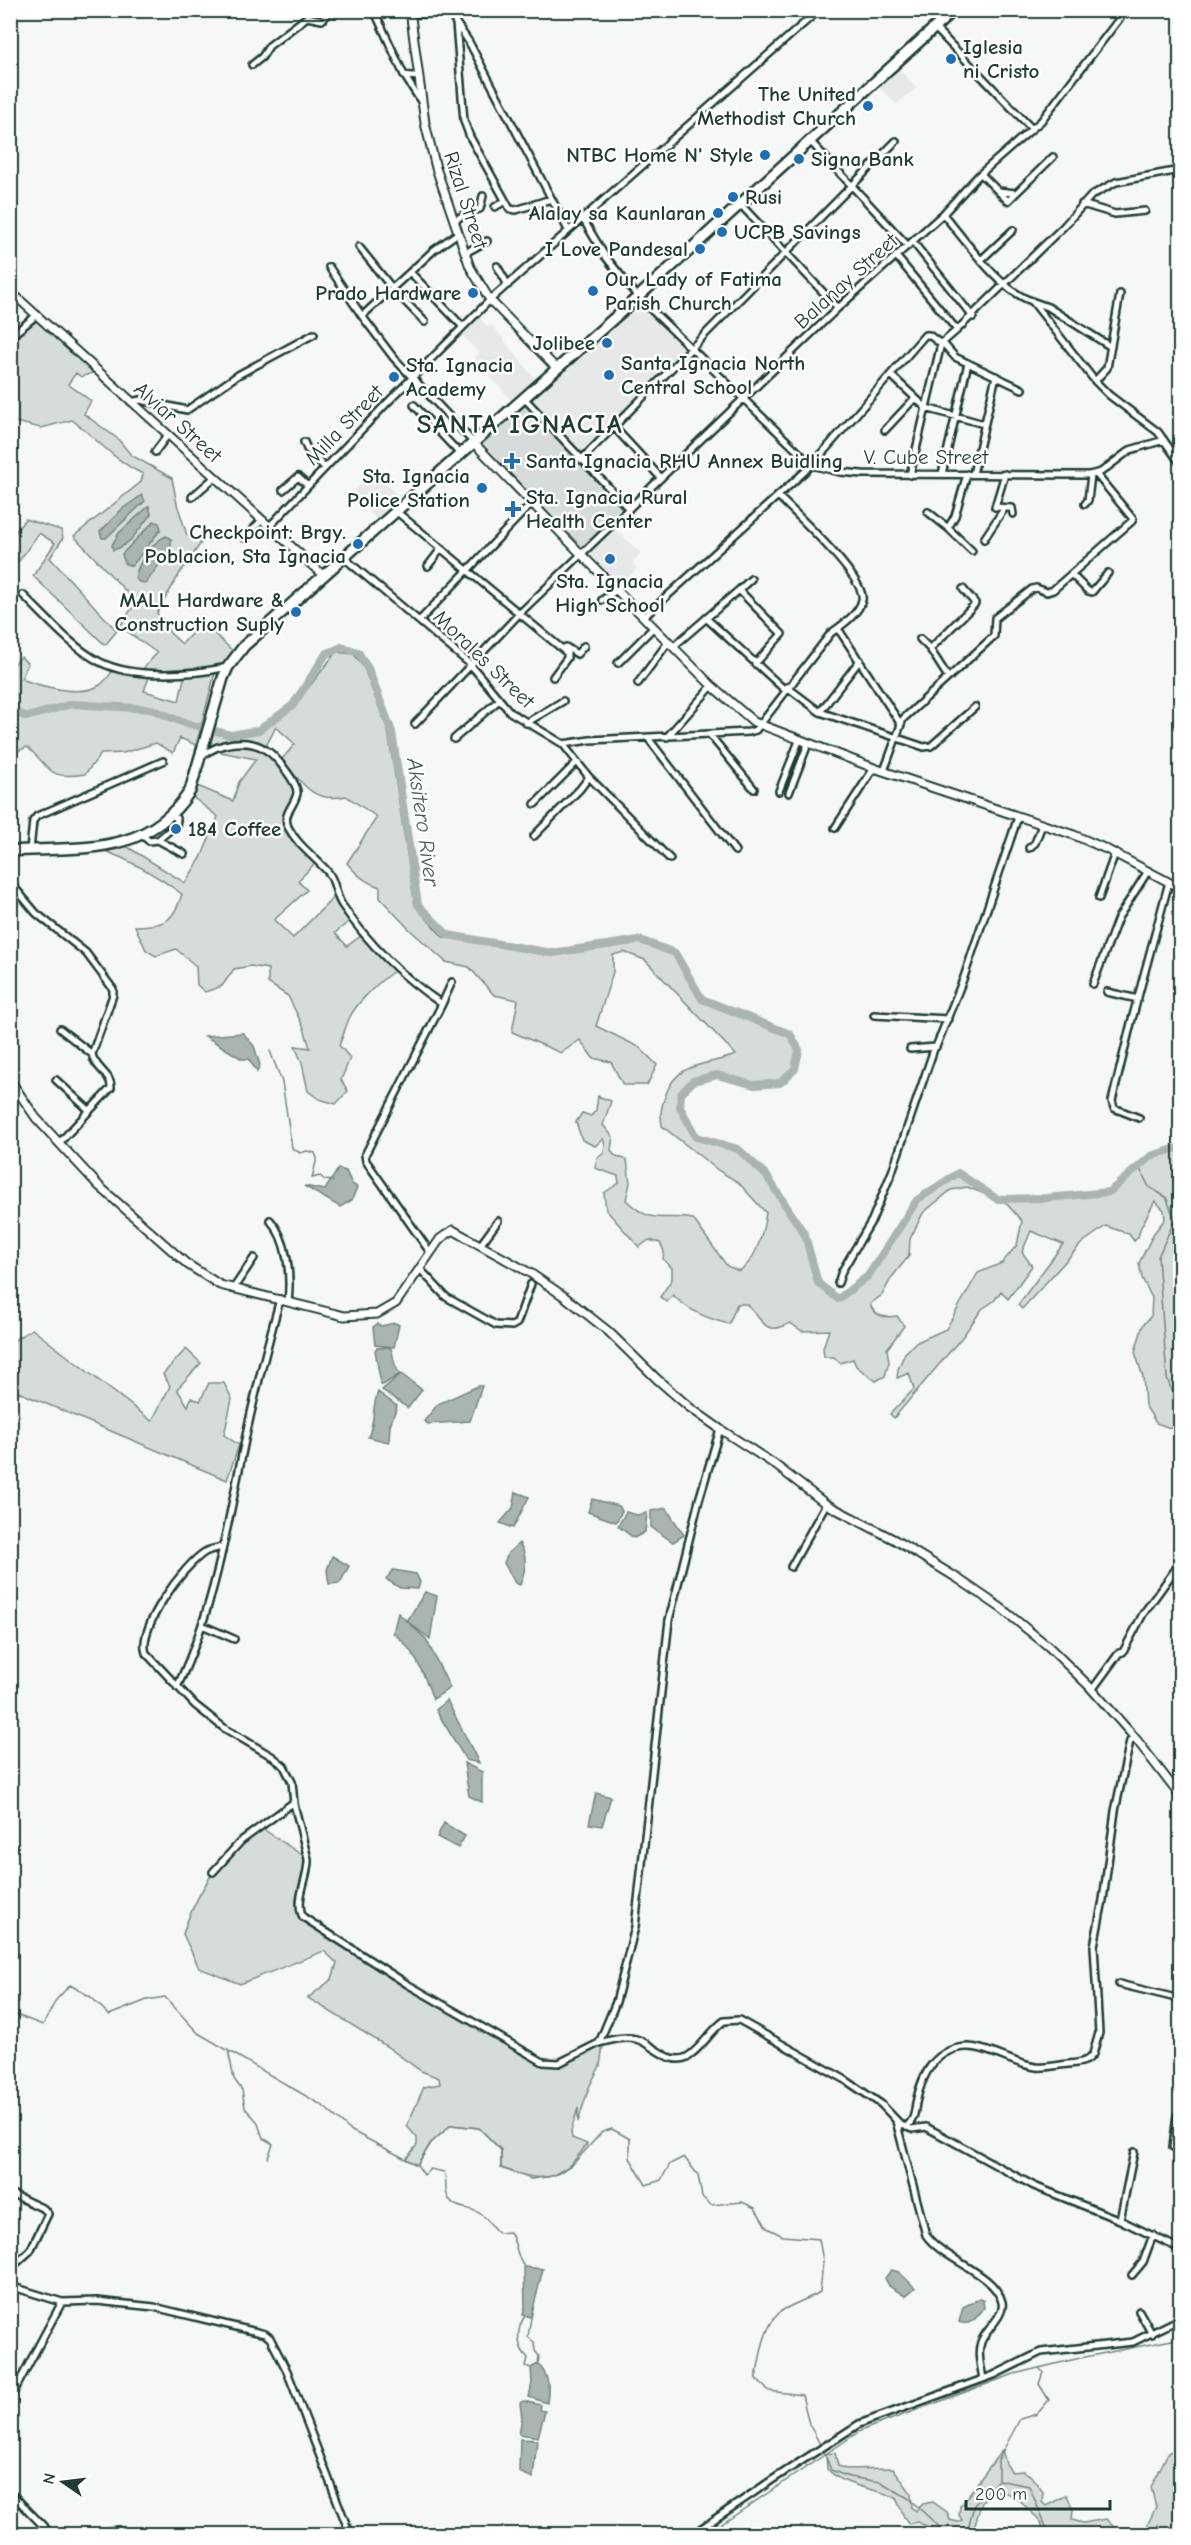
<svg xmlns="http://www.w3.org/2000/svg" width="1191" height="2545" viewBox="0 0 1191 2545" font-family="'Comic Neue',sans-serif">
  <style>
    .built { fill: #e6e9e8 }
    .green { fill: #d6dcdb; stroke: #7a8c88; stroke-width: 1.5; fill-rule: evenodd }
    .water { fill: #aab5b1; stroke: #72857f; stroke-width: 1.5 }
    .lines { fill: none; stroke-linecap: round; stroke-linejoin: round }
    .stream { stroke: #72857f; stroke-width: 1.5 }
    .river { stroke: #aab5b1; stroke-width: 8 }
    .street-casing { stroke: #1f3d34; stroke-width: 10 }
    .secondary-casing { stroke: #1f3d34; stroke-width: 11 }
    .highway-casing { stroke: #1f3d34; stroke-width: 14 }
    .street { stroke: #fff; stroke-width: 5 }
    .secondary { stroke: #fff; stroke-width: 7 }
    .highway { stroke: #fff; stroke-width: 9 }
    .poi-dot { fill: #1f6fb2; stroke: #fff; stroke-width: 2 }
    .labels { text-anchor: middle; stroke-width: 5; stroke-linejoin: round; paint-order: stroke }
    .poi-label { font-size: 21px; font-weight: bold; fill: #1f3d34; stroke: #fff; text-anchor: start }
    .street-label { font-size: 21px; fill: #1f3d34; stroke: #fff }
    .water-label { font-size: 22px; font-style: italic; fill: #49615a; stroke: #fff }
    .district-label { font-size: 27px; font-weight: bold; letter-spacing: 1.5px; fill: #1f3d34; stroke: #fff }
  </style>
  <rect width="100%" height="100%" fill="#f6f7f7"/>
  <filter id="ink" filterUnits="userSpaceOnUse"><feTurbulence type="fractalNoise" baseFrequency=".0167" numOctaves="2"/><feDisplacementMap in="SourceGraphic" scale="12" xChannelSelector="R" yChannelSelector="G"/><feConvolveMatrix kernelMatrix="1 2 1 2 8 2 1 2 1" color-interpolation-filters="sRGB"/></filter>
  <g filter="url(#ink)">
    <!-- built -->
    <path class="built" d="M895,65L917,88L896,104L876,84Z
      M639,301L688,349L582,455L528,400Z
      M478,316L488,327L492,325L538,383L514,404L475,358L479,353L461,334Z
      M374,472L401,499L378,521L351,494Z
      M611,526L641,553L632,563L637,568L617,590L581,555Z"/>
    <!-- green -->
    <path class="green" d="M37,315L98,371L81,377L76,373L68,384L91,401L84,414L118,439L131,455L172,478L177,504L187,535L201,543L180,573L157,613L170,633L182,644L202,622L234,652L222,668L206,672L215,673L196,745L180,738L173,753L156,743L123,753L101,754L85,774C46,780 53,769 27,747L10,754L11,666L21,657L28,664L21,679C41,686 80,698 100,685C106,681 111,672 116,667L141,671L157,653L120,626L136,602L74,536L141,482L143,474C116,462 96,438 72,420L41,428L11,421V335ZM151,672L185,674L179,701L144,691Z
      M524,399L628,509L581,554L475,443Z
      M25,519L61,530L63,538L50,558L117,631L105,645L33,576L55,543L39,533L19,561L11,565V538Z
      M336,652L354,654L364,668L388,731L415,906L443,937L551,956L613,947L640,940L675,953L702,999L790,1034L799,1050L795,1069L780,1083L754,1085L717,1075L693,1081L681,1094L680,1107L696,1137L738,1149L766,1175L805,1235L818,1283L839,1299L868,1276L917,1200L958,1173L997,1199L967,1187L951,1190L923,1213L910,1239L909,1256L892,1277L882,1295L870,1304C875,1317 884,1318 897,1316L904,1326L887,1349L889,1362L885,1376L876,1381L856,1366L853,1359L840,1363L834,1357H824L823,1348L829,1330L802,1331L790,1323C763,1338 763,1318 746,1304H737L729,1324C708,1319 688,1311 673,1295L667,1302L660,1297L672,1279V1268L663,1259L664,1251L660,1243L649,1240L639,1247L606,1210L604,1193L619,1183L618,1176L595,1168L597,1158L604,1153L605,1144L603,1139L595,1146L582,1140L576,1122L582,1113L591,1116L596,1110L598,1096L611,1101L603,1125L613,1137L611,1150L614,1155L627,1160L630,1183L626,1200C653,1226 662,1214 693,1219L727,1266L739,1271C757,1261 763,1233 766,1213L738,1182L719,1171L662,1126C660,1113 661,1107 666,1094C678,1061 706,1066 736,1055L645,960L624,952L613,955V972L596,1026L639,1047L657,1065L647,1085H623L611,1062L593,1058L580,1040L561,1053L512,1032L518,1000L494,995L469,967L446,962L409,929L380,898V887C365,882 357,875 347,863L377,817L346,796C312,804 301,782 282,759L295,744L276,727L267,744L258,746L273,756L297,790L287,813L288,827L317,861L298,881L307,890L274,920L293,938L336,895L352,919L335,933L347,946L365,933L398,972L394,971C381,980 356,1003 350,1017C345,1026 344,1036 339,1045L350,1058L341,1080L348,1091L336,1104L319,1099L308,1091L302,1063L295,1046L310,1048L304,1028L288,996L268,983V969L251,966L234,969L222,986L205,992L197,985L196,966L176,949L156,956L146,950L135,926C163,925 173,924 182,894C158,876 132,861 103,850L106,845L123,844L185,883L201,858L218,817L190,795L195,785L233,801L239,782L256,759L221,752L219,745H210L213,732C228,735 246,736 260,729C292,714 315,679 336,652Z
      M1180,1147V1436L1173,1429L1156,1423L1145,1405L1143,1377L1135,1352L1143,1325L1151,1316L1152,1298L1142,1278L1139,1263L1154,1233L1165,1219L1164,1210L1155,1201L1140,1229L1138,1237L1134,1241L1129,1234L1106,1226L1082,1243L1022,1309L1018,1305L1063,1244L1031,1231L1022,1252L1032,1266L1008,1299L1001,1291L994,1301L982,1309L963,1336L894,1418L890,1414L914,1389L909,1373L897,1378L898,1369L905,1353L915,1343L946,1329L978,1273L1002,1263L1017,1245L1022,1221L1002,1199L1109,1192L1151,1156Z
      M32,1329L152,1421L170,1386L163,1374L186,1349L201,1363L177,1389L188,1406L191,1398L200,1401L209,1383H224L232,1399L224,1435L239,1445L227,1480L11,1389V1342Z
      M263,1829L308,1859L300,1907L308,1921L393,1975L550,2064L599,2043L603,2045L600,2066L589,2087L578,2122V2108L571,2131L572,2138L587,2144C559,2184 544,2183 501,2168V2150L479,2128L451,2125L431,2143L417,2165L406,2159L417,2145V2138L407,2126L424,2087L440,2084L439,2078L421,2071L386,2046L308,1998L332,1979L337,1963L324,1951L240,1984L199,1968L183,1934C191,1906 218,1856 243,1840C249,1835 257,1832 263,1829Z
      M1180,2446V2534H1159L1158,2525L1152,2533L1147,2526L1156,2507L1151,2487L1168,2453Z
      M1002,2450L1006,2464L1012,2472L1023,2471L1030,2475L1043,2492L1042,2502L1046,2506L1067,2495L1073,2510L1072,2520L1083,2523L1106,2519L1113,2526L1111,2534H1042V2524C1029,2509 999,2473 982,2503C977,2512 977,2525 971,2534H945L917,2522L909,2524L904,2517L896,2498C873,2487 846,2488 827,2469L826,2454L835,2453L838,2466L846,2469L893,2468L911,2493L912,2508L916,2511L923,2504L933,2502L947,2512L950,2520L958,2522L962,2520L959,2515L960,2506Z"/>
    <!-- water -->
    <path class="water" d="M142,495L145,501L106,538H102L100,532L122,509Z
      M149,506L151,514C140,528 130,546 113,550L112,545L119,533Z
      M154,521L159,523L161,529L132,566L125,564L122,554Z
      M166,536L171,539V548L146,583L139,582L135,578C138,563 151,543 166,536Z
      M243,1033L254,1046L260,1065L257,1072L249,1059H242L205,1036Z
      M338,1169L346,1171L352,1184L357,1187L352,1200L340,1207L304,1186L325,1190Z
      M395,1323L399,1325L394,1347L375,1345L373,1327L377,1324L381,1326Z
      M390,1347C395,1355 391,1362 400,1374L383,1385H381L375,1350L377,1348Z
      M401,1374L422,1390L408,1408L382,1390Z
      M478,1386H482L470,1421L428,1424L424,1421L438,1404Z
      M378,1392L397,1406L390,1425L389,1442L368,1437C376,1419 371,1409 378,1392Z
      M516,1492L529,1497L513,1528L500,1523L513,1508Z
      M592,1499L619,1506L622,1511L616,1522L588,1512Z
      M666,1508L684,1535L673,1542L651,1527V1511Z
      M626,1512L637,1515L647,1513L645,1532L634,1538L618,1526Z
      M519,1543C529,1557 525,1571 520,1585L515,1583L504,1563L508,1553Z
      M332,1556L349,1566L340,1583L329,1584L327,1570Z
      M393,1570L416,1574L420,1582L418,1589L400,1588L386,1579Z
      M425,1592L437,1596L430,1639L407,1621Z
      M398,1613L426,1639L450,1688L433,1699C424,1675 415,1649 393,1633Z
      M447,1700L479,1763L466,1760L436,1710Z
      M464,1763L482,1772V1802L469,1796Z
      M596,1793L611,1797L602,1826L589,1824Z
      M444,1823L465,1836L458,1848L437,1837Z
      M524,2267L543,2269L531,2317L523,2315L525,2307Z
      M891,2270L899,2272L915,2288L905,2296L889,2286L885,2278Z
      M979,2299L983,2300L984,2308C977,2317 971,2327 959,2322L963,2307Z
      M538,2364C550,2377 549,2386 547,2403L529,2397L532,2383L531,2368Z
      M523,2401L541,2405L540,2410L545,2411L538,2437L519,2434L522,2418L520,2403Z
      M520,2439L537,2440L533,2478L519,2472Z"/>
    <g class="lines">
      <!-- stream -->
      <path class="stream" d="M270,1051L282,1082L292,1148L300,1153L307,1151L315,1153L317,1158L312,1178L320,1176L325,1180L333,1181
        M1139,1167L1149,1187L1166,1197L1175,1219L1158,1257L1167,1378L1180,1412
        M10,2010L19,2016L43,2025L56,2000L70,1985L91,1997L109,2015L147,2000L165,1997L198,2033L323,2106L350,2130L417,2165L431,2143L451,2125L479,2128L501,2150V2168L531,2179L552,2176L573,2164L602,2132L612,2129L630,2139V2158L646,2185L661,2180L670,2164L684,2157L698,2175L702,2197L711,2205L742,2202L755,2208L767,2228L783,2236L819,2239L823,2261L820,2292C809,2299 786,2306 779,2313C763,2328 760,2358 756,2379L769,2391L802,2395L809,2424L821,2446
        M228,2050L234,2079L242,2090L245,2108L257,2121L263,2138L273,2144L268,2158
        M418,2166L424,2175L430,2169L444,2172C448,2181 443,2190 449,2199C457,2211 472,2206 482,2215C488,2219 492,2227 498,2233L510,2232C517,2244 516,2256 524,2267
        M525,2316C516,2329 516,2346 528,2358L526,2366L531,2368
        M531,2317L528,2337L534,2342L535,2351L539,2356L538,2364
        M824,2452L831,2470L849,2477L881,2482L908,2498L946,2533L968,2530L974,2505L998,2480L1029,2486L1049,2534
        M998,2479V2460L1020,2419L1037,2414L1049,2400L1039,2384L1043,2372L1040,2369
        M707,2534L860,2431L1014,2374L1080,2358L1177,2339L1180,2336"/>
      <!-- river -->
      <path class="river" d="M10,710L27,717L72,704L151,709L182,722L231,735L259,730L293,705L326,654L342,647L358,652L368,668L392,732L418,905L448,935L552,953L640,940L675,953L702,999L790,1034L799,1050L795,1069L780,1083L754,1085L717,1075L693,1081L681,1094L680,1107L696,1137L738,1149L766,1175L805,1235L818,1283L838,1299L868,1276L917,1200L958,1173L997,1199L1047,1198L1109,1192L1151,1156L1180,1147"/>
      <defs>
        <path id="street" d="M374,10L404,75L419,77
          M451,10L450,14L469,42L568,230
          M411,14H450
          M456,23L464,121L470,137L510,209L516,210L551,199
          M934,27L1032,129
          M252,65L262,57L269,46L307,17L322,20L332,10
          M404,75L422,103
          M811,142L908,246
          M981,174L1008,201L1053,157
          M998,191L1016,193
          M1082,204L1115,214L1145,211
          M741,205L838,308
          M495,207L505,201
          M943,214C966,241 1000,291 1032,301L1095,381L1109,395L1158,432L1180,463
          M583,219L605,256L638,297L812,465L840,472L862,474L1089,475L1101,472L1130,450L1164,440
          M454,221L468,212L480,209L483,196
          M913,242L973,317
          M359,247L392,288L425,322
          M465,253L487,241
          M896,256L957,330L1063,227L1092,195L1116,182L1180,170
          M982,259L1013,230
          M497,266L508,285
          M329,267L362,316L434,250L458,233
          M410,272L463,327
          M1034,302L1048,307L1111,347
          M362,316L393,357L474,443
          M10,337L37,315
          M942,342L955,357L1022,389
          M892,376L926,408L984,424
          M1095,381L1107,368L1120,294
          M524,398L629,509
          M131,402L140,400L187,410L238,375L314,334
          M414,405L461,455
          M614,427L661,478
          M885,430L915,398
          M304,442L307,449L325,468
          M155,452L167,436
          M581,460L896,141
          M942,474L968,363
          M967,474L955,516L948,528L972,551
          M973,474L996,376
          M1005,474L995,507L1012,508L1013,514
          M910,475L941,344L957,330
          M283,490L298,477L308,486
          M192,497L215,477
          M1085,504L1088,500L1091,475
          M397,512L567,653V658L553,677
          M928,512L948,528
          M268,528L386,404L490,300L819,10
          M245,538L261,521
          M984,539L1004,509
          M343,557L470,664L510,712L563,744L590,740L749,732L756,730L831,633C841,626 859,614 862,600C867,579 794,512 778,496
          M428,566L441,549
          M1071,574L1088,591L1092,592L1108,573
          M751,579L739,590L782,634L755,664
          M23,595C46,617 71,647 100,662C133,679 192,675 228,667
          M602,600L617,590
          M644,617L812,465L925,335H929L941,344
          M706,618L785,690
          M420,620L532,503
          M839,630L900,723
          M920,639L930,649L974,605L975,603L963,589
          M674,646L739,590
          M562,649L566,647L577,654L584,646
          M930,649L948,677
          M618,663L654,627
          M638,683L669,641
          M787,687L820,712L924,747L931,746L975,707
          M820,712L860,660
          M526,723L563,701
          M415,724L519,614L838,308L943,214L978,176L1041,121L1126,10
          M710,735L754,789
          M667,737L712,686
          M648,738L735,851
          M454,739L499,700
          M202,756C218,743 248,737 266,750C275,755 298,783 297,793C295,806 282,813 288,827C297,845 315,857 328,872C336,882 335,895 342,905C370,946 402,977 442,1004L365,1155L366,1161L430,1252
          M884,771L903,719L994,636L995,618L1032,589L1036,588L1047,592L1053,590L1132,521L1133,519L1096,474
          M589,777L670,859
          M779,791L799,741
          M789,793L808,744
          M535,804L576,763
          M835,828L874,768
          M142,835L149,841L158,840L176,825L177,820L173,814
          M534,836L580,789L589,777L563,744
          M158,840L184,854
          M1029,848L1035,843L1042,825
          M30,850L33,821L37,816L163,761
          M10,882L36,913L86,953L113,989V995L92,1054C94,1068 112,1074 111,1088L59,1143
          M1099,898L1115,853
          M1179,957L1180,952
          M1093,984L1118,918L1148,871
          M1107,992L1138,999
          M442,1004L452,982
          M874,1015L948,1019
          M60,1029L92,1054
          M910,1049L936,1047L964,977L1018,817
          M56,1080L89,1110
          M1139,1118L1114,1108L1112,1101L1131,1023L1169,882
          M270,1220C288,1240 291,1276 288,1302
          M481,1244L498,1221
          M420,1269L446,1297L496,1325L512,1326L517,1323L531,1284
          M838,1283L842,1271L872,1220L892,1172L934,1049
          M233,1289L254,1258
          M223,1547C217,1548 211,1549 205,1552C184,1565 137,1628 146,1653L195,1705L224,1728L273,1757L284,1766L292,1782L294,1804L308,1859C309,1877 294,1900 303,1917L407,1984L543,2062L559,2063L599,2043L616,2002L635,1927L669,1620L699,1500L720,1429
          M791,1567L826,1504
          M202,1625L234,1639
          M177,1687C214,1611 227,1527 244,1445C254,1396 267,1347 280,1299
          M1092,1690L1119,1653L1123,1652L1143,1614L1180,1563
          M213,1872L241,1841L294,1802
          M1119,1984L1180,1999
          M599,2043C611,2040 624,2036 636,2039C652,2043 669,2066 687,2057C702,2048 710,2031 724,2021L739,2020L844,2079L881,2104L901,2125L912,2129L926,2127L1034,2186L1120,2220L1180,2249
          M896,2121L926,2235C943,2260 995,2273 1002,2302C1005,2316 986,2329 981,2342C977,2354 981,2366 983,2379
          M906,2127C915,2119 914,2114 916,2103C920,2084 927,2063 945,2053C977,2035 1004,2063 1036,2067C1046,2068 1058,2065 1068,2064C1078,2063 1087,2063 1093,2054L1099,2033L1094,1946L1103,1900L1115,1811L1130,1741L1134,1737
          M1173,2147L1177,2116L1180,2112
          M10,2193L44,2209L48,2214L30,2251L10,2269
          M1120,2220L1134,2152
          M1132,2275L1143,2262L1153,2235
          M10,2286L62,2302
          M1139,2311L1152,2334
          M10,2399L62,2302L97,2301L154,2307L265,2334L270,2338L287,2371L350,2534
          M10,2492L51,2534
          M92,2534L118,2530
          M693,2534L772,2480L859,2424L994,2375L1041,2352L1133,2342L1180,2319"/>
        <path id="secondary" d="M410,10L425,123L436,168L470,267L490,300L557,369
          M10,291L324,576
          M474,443L581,554L712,686L754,722L874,768L1074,835L1106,849L1180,888
          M10,1080L36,1118L99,1186L187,1264L220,1285L344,1316L377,1314L396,1303L440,1239L453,1230L530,1273L565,1297L608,1331L657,1379L689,1407L720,1429L774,1464L826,1504L895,1540L957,1578L1001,1608L1049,1647L1089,1686L1136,1739L1180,1796"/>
        <path id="highway" d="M10,851C80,847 147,857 190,791L223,678L228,667L244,646L638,297L954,10"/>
      </defs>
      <!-- street casing -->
      <use href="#street" class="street-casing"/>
      <!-- secondary casing -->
      <use href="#secondary" class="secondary-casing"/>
      <!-- highway casing -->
      <use href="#highway" class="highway-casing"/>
      <!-- street -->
      <use href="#street" class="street"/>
      <!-- secondary -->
      <use href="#secondary" class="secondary"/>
      <!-- highway -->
      <use href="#highway" class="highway"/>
    </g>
  </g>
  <!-- markers -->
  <g class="poi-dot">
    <circle cx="951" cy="59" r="6"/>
    <circle cx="868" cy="106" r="6"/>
    <circle cx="765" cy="155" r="6"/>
    <circle cx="799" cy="159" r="6"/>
    <circle cx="733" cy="197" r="6"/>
    <circle cx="718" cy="213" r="6"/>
    <circle cx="722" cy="232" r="6"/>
    <circle cx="700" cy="249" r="6"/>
    <circle cx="593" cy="291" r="6"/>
    <circle cx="473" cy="293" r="6"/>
    <circle cx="607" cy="343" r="6"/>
    <circle cx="609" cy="375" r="6"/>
    <circle cx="394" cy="377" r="6"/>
    <path d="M509 452h6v6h6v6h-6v6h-6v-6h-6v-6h6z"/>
    <circle cx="482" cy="488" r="6"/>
    <path d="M510 500h6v6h6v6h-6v6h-6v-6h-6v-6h6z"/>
    <circle cx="358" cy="544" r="6"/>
    <circle cx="610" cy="559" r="6"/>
    <circle cx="296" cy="612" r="6"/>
    <circle cx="176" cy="829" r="6"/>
  </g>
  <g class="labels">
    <!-- poi labels -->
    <g class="poi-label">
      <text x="963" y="54">Iglesia<tspan x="963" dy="24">ni Cristo</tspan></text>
      <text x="856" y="101" text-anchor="end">The United<tspan x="856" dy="24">Methodist Church</tspan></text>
      <text x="753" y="162" text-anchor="end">NTBC Home N' Style</text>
      <text x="811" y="166">Signa Bank</text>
      <text x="745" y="204">Rusi</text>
      <text x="706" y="220" text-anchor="end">Alalay sa Kaunlaran</text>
      <text x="734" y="239">UCPB Savings</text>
      <text x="688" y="256" text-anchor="end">I Love Pandesal</text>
      <text x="605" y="286">Our Lady of Fatima<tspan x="605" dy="24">Parish Church</tspan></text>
      <text x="461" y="300" text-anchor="end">Prado Hardware</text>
      <text x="595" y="350" text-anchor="end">Jolibee</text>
      <text x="621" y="370">Santa Ignacia North<tspan x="621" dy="24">Central School</tspan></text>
      <text x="406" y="372">Sta. Ignacia<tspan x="406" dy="24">Academy</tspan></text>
      <text x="526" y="468">Santa Ignacia RHU Annex Buidling</text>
      <text x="470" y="483" text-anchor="end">Sta. Ignacia<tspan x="470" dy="24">Police Station</tspan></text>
      <text x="526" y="504">Sta. Ignacia Rural<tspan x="526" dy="24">Health Center</tspan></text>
      <text x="346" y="539" text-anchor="end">Checkpoint: Brgy.<tspan x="346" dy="24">Poblacion, Sta Ignacia</tspan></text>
      <text x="610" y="588" text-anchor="middle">Sta. Ignacia<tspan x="610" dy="24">High School</tspan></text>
      <text x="284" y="607" text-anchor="end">MALL Hardware &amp;<tspan x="284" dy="24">Construction Suply</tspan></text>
      <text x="188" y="836">184 Coffee</text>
    </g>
    <!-- street labels -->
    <g class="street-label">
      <text transform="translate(466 200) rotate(72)" y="7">Rizal Street</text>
      <text transform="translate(846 281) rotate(-42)" y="7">Balanay Street</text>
      <text transform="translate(178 422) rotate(42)" y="7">Alviar Street</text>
      <text transform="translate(344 425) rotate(-46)" y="7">Milla Street</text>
      <text x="926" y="464">V. Cube Street</text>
      <text transform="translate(484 659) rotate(44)" y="7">Morales Street</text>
    </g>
    <!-- water labels -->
    <g class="water-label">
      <text transform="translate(424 822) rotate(82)" y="8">Aksitero River</text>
    </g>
    <!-- district labels -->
    <g class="district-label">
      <text x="520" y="433">SANTA IGNACIA</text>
    </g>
  </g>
  <!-- margin -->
  <rect width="1191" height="2545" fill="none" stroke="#fff" stroke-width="36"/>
  <rect x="18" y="18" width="1155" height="2509" fill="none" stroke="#1f3d34" stroke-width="2" filter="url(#ink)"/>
  <!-- north arrow -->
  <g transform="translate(63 2482) rotate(284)" stroke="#ffffff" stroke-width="4.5" paint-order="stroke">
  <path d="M0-4.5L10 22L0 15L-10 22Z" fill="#1f3d34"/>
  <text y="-9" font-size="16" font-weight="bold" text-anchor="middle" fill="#1f3d34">N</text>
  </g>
  <!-- scale -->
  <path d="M966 2500v9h144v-9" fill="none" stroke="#1f3d34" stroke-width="3"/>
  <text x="975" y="2500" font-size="18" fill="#1f3d34" stroke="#ffffff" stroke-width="4.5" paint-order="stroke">200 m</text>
</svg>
